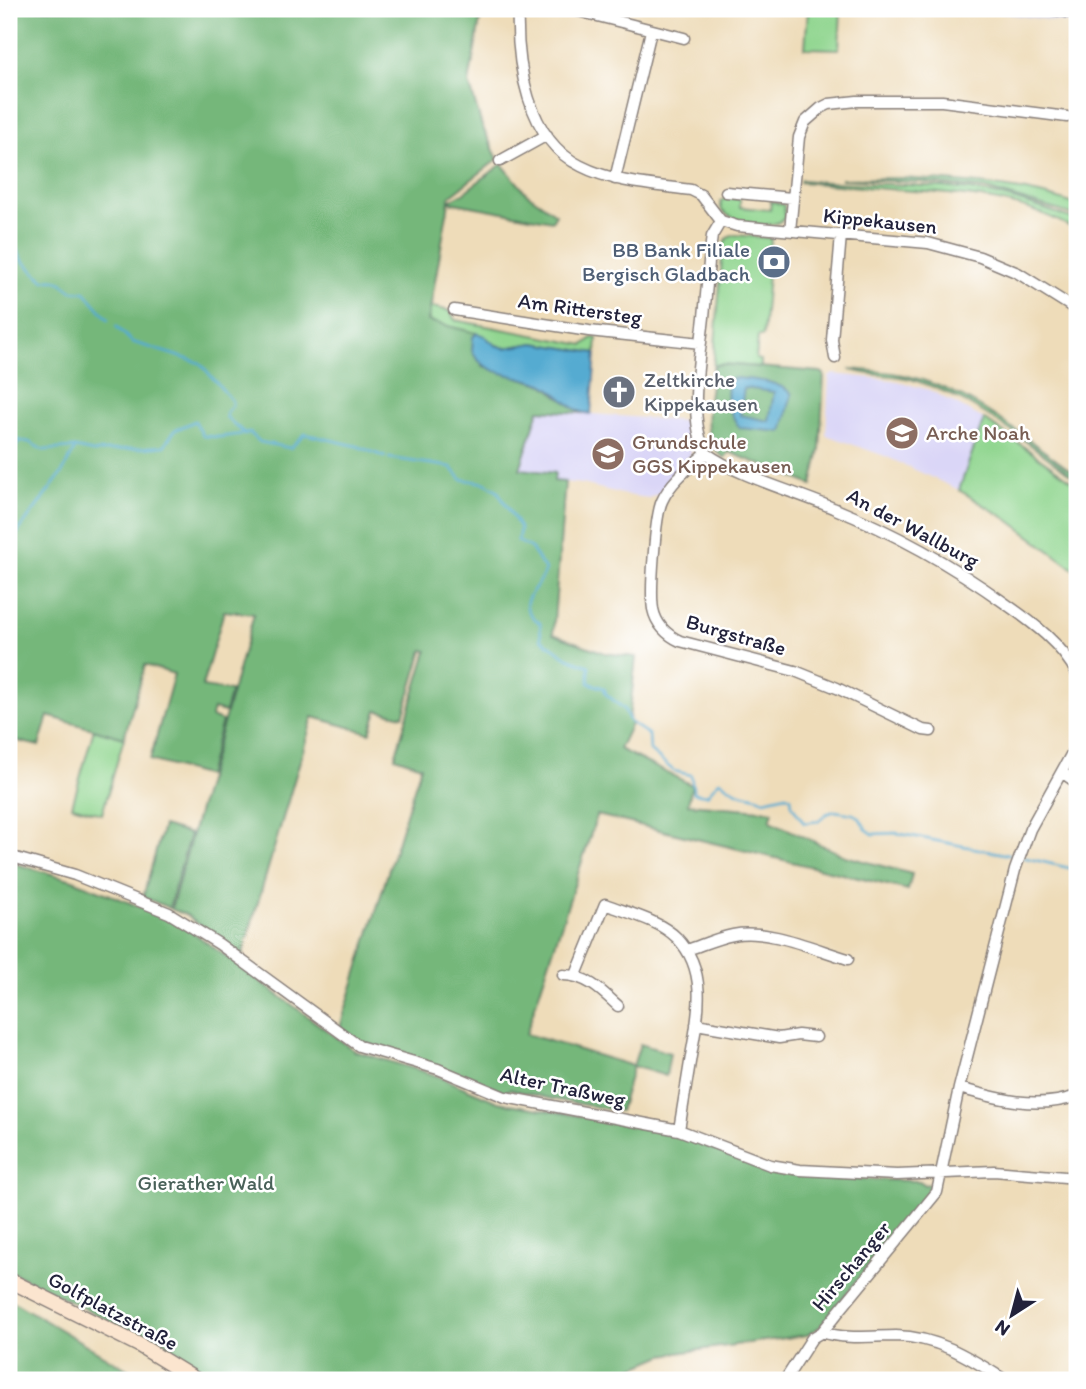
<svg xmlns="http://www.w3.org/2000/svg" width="1086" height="1389" viewBox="0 0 1086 1389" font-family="Itim,sans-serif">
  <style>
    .built { fill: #dad6f7 }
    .industrial { fill: #c0c2dd }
    .green { fill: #91d690; stroke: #5a7c66; stroke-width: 2 }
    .forest { fill: #74b77a; stroke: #4b6c5a; stroke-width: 2 }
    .water { fill: #55abd1; stroke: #3c6686; stroke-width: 2; fill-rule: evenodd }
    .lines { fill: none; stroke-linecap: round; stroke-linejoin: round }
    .stream { stroke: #55abd1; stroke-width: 2.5 }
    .street-casing { stroke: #887f7a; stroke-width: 13 }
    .secondary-casing { stroke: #887f7a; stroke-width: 17 }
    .street { stroke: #fff; stroke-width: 10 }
    .secondary { stroke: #fbe5cf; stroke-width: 14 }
    .tram { stroke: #22223b; stroke-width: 2 }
    .labels { text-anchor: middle; stroke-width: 5; stroke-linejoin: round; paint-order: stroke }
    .street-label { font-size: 21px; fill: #22223b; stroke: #fff }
    .service-label { font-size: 21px; fill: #4e5e75; stroke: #fff; text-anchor: end }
    .worship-label { font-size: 21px; fill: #5b616d; stroke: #fff; text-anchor: start }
    .education-label { font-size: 21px; fill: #785e54; stroke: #fff; text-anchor: start }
    .park-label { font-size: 21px; fill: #496159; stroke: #fff }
  </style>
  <rect width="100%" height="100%" fill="#fff"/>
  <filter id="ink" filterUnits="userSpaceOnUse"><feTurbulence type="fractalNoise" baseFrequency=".0143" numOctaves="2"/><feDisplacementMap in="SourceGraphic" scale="14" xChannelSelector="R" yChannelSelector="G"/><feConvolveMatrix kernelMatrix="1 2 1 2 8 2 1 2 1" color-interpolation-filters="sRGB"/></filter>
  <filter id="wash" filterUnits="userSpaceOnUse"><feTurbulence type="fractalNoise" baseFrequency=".00686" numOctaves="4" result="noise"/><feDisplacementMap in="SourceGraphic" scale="28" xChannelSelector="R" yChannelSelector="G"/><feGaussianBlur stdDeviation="1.57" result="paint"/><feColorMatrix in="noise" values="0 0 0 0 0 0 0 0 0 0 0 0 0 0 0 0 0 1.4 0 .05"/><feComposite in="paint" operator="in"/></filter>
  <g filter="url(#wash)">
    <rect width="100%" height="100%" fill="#eedcb9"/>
    <!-- built -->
    <path class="built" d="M833,374L892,380L930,390L984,419L959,490L885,456L826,435L829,377Z
      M539,410L685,421L686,432L691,445V456L661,492L649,498L626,495L583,484L554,481L555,473L520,469Z"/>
    <!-- industrial -->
    <path class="industrial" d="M976,9H1077V24L1027,17Z"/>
    <!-- green -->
    <path class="green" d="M808,9H841L839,49L805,48Z
      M902,178C961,182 1022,185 1077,205V216L986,189L920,182L841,179Z
      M801,180C861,186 923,182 984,192C1016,198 1047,210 1077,220V231C1027,200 970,195 913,191C875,188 838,185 800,182Z
      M740,198V207L770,210L771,201L784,205L785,218C770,232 736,222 722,211L720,202L724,199Z
      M735,235L771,238L763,336H758L756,359L761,360V367L720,364L714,366L713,370L723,246L727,238Z
      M433,294L432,307L450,311L455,320L584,345L592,338H597L596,353L534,343L505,348L428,321Z
      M849,369C863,370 878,371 892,373C963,383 1021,436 1077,475V479C1027,443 977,400 917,381C896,373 869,377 849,369Z
      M984,419L1077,484V571L1007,519L959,490Z
      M94,729L124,738L102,814L72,806Z"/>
    <!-- forest -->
    <path class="forest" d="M9,9H482L469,83L482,126L498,159L450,196L449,201L463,193L502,164L526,193L556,214L552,221L449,202L428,321L477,333L473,337L483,366L544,385L581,413L539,410L520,469L555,473L554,481L565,482L553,634L605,653L636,657L629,719L631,724L619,749L692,785L688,804L773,811L770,821L845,856L912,874L908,890L597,815L526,1034L633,1066L640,1044L670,1053L666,1076L633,1066L620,1111L551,1099L509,1089L507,1093L360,1042L340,1027L421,766L395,757L427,651L423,650L403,716L377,710L370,733L313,717L242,956L186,915L171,909L254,614L224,611L202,687L231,691L225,712L213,709L211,717L222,721L207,776L150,760L174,674L145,665L124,738L48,716L39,746L9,739Z
      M720,364L821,372L824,374L820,450L812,485L729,452L725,458C697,441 710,398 713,370L714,366Z
      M163,826L190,834L169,908L143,897Z
      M9,862L73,880L180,923L355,1051L432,1074L498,1102L667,1131L770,1172L825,1178L920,1181L924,1185L930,1184L931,1192L905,1219L820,1327L807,1335L663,1355L605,1380H215L173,1352L9,1271Z
      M9,1299L145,1380H9Z"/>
    <!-- water -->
    <path class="water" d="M477,333L485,336L495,345L505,348L534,343L596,353L591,414C572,413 561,394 545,385C521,374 485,378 472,351L473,337Z
      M736,378C756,380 776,380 792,394L782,432L740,428C728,412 725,399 729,380ZM744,388L774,392L769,421L740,415Z"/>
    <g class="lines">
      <!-- stream -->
      <path class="stream" d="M9,237L23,261L44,281C58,277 62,283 72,291L85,292L108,319
        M116,326L132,342L200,363L232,401V406L226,413L227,418L244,433
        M9,437L21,441
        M9,452L21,441L29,442L43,450L75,448L93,452L164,446L175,430L195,421L203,436L220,437L250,433L260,442L290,448L305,434L357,446L385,457
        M389,458L451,467L461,479L485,483L497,490L520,528L518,541L531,548L545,570C538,593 510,601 540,623L541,639L568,658L589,666V683L604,688L606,694L624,709L630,722L649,735L650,751L674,771L691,775L694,793L707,795L719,781C726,784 732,790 740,793C749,796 756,795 764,800L786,795L791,797L792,805L804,823L818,821L826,814L835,811L853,814L859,817L866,829L873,834L896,833L1015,856
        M9,544L62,473L75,449
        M1022,857L1069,868H1077"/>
    </g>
  </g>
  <g filter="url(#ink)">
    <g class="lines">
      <defs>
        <path id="street" d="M518,9C516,62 527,140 581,166C614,183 654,185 691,190L701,195L721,221
          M570,9L684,38
          M500,161L547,135
          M615,179L651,31
          M726,192L792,198
          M721,221L712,236L710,251C708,273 706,295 704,317C700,357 687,417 706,453C690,467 671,481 662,501C655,516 650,592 653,609C656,624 667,635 680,641L795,671L837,688L923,730L931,731
          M721,221L737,226L928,243L980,257L1018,273L1077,310
          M790,231L799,137L805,122L821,108L829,104L857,101H942L1067,117
          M454,310L589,331L701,343
          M835,358L832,340L841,235
          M706,453C737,476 796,492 833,508C895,533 952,565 1006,604C1033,623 1062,644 1077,674
          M1063,773L1077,783
          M9,856L75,875L169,913L219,944L359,1046L438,1069L505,1097L679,1130L770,1165L800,1170L897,1175L994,1171L1077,1178
          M687,950C702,945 717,938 733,935C768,928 814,949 848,959
          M563,975C586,975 602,991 618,1006
          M576,975L605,904C628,913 659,920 677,938C709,971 698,1016 691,1056C687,1081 683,1105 679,1130
          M696,1024L779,1038L798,1035L816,1037
          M959,1088C998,1099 1037,1110 1077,1096
          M822,1332C846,1340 871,1336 896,1336C939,1337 970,1358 1005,1380
          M785,1380L812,1338L822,1332L937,1192L959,1088L1015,870L1030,829L1077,744"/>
        <path id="secondary" d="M9,1280L139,1345L196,1380"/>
      </defs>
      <!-- street casing -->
      <use href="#street" class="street-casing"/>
      <!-- secondary casing -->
      <use href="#secondary" class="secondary-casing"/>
      <!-- street -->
      <use href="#street" class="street"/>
      <!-- secondary -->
      <use href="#secondary" class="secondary"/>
      <!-- tram -->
      <path class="tram" d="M1012,9L1077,19"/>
    </g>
  </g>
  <!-- icons -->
  <defs>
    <symbol id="bank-disc" viewBox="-11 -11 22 22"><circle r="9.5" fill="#5c6f8a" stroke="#fff"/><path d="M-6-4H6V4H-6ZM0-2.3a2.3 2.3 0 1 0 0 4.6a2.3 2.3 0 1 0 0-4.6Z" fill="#fff"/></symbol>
    <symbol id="church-disc" viewBox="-11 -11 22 22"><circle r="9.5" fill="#6b7280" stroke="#fff"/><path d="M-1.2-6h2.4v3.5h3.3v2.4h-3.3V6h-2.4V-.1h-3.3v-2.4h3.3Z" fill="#fff"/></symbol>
    <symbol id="school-disc" viewBox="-11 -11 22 22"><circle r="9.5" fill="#8d6e63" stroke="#fff"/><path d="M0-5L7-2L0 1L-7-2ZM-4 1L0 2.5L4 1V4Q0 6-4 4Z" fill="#fff"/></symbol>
  </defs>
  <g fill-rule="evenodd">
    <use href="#bank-disc" x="755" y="243" width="38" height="38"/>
    <use href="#church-disc" x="600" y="373" width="38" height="38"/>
    <use href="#school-disc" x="883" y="414" width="38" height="38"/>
    <use href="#school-disc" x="589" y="435" width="38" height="38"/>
  </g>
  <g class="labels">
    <!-- street labels -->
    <g class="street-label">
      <text transform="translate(880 221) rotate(6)" y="7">Kippekausen</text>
      <text transform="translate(580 309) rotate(8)" y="7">Am Rittersteg</text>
      <text transform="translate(913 528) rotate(28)" y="7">An der Wallburg</text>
      <text transform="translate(736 635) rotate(16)" y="7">Burgstraße</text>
      <text transform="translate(563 1087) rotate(12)" y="7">Alter Traßweg</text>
      <text transform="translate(851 1266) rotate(-50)" y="7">Hirschanger</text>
      <text transform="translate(113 1311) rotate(28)" y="7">Golfplatzstraße</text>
    </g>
    <!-- service labels -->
    <g class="service-label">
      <text x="750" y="257">BB Bank Filiale<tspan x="750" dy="24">Bergisch Gladbach</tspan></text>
    </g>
    <!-- worship labels -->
    <g class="worship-label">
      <text x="644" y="387">Zeltkirche<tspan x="644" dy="24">Kippekausen</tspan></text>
    </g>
    <!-- education labels -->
    <g class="education-label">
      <text x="926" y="440">Arche Noah</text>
      <text x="632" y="449">Grundschule<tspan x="632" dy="24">GGS Kippekausen</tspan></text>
    </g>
    <!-- park labels -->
    <g class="park-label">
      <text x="206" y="1190">Gierather Wald</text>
    </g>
  </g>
  <!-- margin -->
  <rect width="1086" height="1389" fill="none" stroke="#fff" stroke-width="35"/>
  <!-- north arrow -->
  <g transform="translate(1012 1315) rotate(216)" stroke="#ffffff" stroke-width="5" paint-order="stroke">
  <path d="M0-5L12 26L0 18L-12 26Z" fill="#22223b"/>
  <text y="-10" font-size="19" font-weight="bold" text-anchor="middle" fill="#22223b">N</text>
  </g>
</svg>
